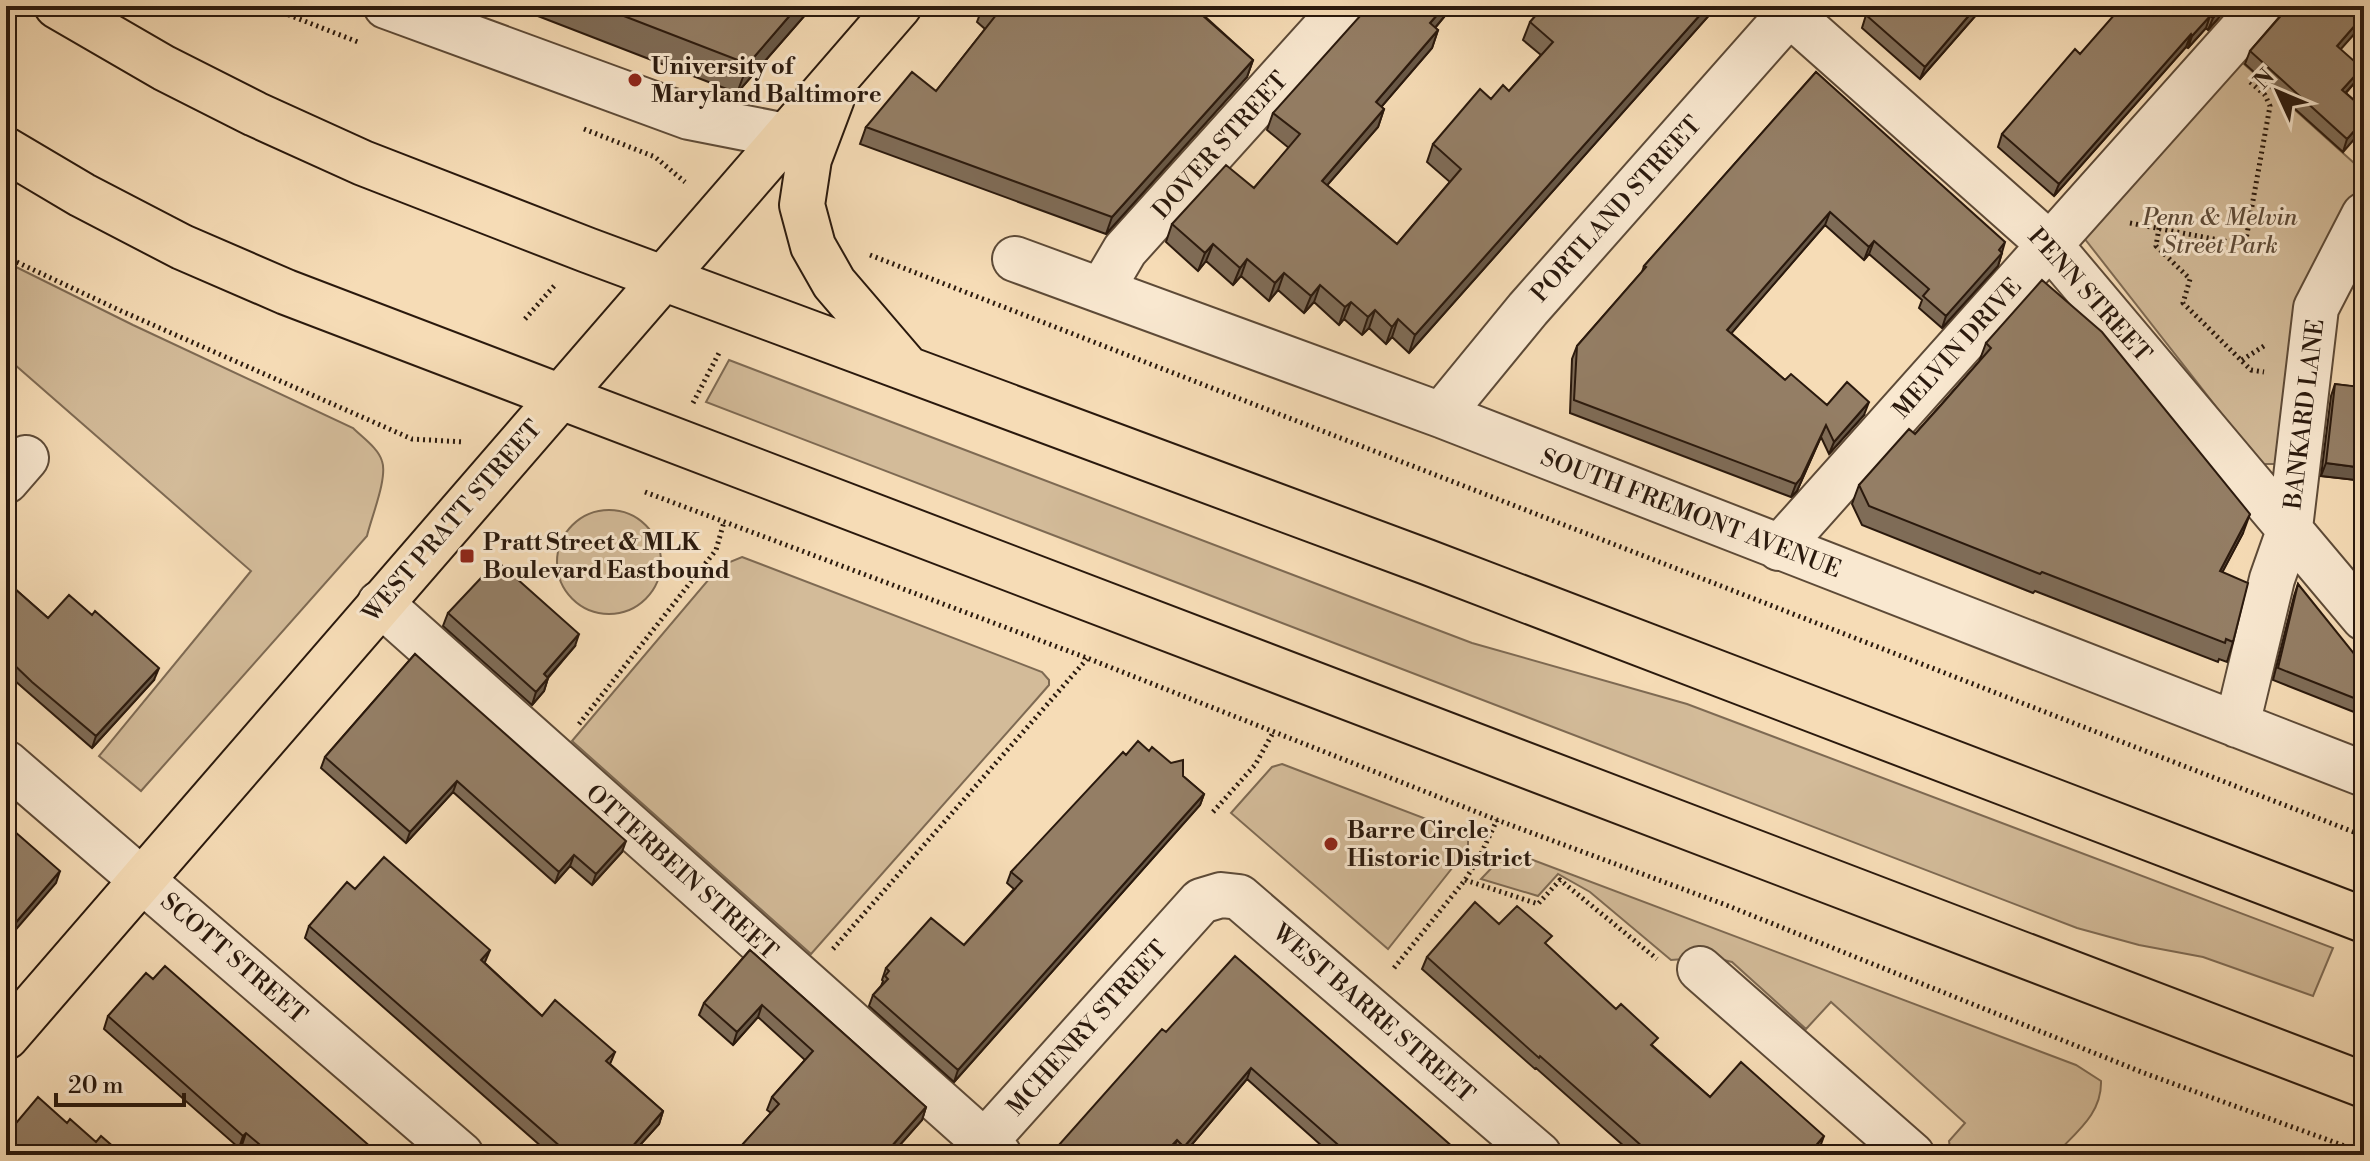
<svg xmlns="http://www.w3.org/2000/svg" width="2370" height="1161" viewBox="0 0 2370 1161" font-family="'Libre Bodoni',serif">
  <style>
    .green { fill: #d3bb99; stroke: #7e6a53; stroke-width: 2 }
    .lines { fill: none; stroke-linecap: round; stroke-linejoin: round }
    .minor-casing { stroke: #5d4a37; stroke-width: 48 }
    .major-casing { stroke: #2a190d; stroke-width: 48 }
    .path { stroke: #2a190d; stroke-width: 5; stroke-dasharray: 2 4; stroke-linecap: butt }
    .minor { stroke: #f9e8d0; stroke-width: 44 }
    .major { stroke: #f6dcb6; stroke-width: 44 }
    .wall { fill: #7f6c57; stroke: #2a190d; stroke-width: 2 }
    .shaded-wall { fill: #685847; stroke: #2a190d; stroke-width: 2 }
    .building { fill: #947e65; stroke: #2a190d; stroke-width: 2 }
    .poi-dot { fill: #8f2418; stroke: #f9e8d0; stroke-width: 3 }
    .labels { text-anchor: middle; stroke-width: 6; stroke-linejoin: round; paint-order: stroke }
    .poi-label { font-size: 24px; font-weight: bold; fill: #2a190d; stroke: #f9e8d0; text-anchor: start }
    .street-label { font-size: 24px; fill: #2a190d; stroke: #f9e8d0 }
    .park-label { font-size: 24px; font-style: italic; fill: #5d4a37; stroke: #f9e8d0 }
  </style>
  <rect width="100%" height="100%" fill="#f6dcb6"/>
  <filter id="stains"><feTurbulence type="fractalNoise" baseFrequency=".0025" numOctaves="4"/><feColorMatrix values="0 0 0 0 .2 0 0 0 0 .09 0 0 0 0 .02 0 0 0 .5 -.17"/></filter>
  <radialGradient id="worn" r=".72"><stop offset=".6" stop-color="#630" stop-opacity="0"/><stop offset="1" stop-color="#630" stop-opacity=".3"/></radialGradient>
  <!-- green -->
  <path class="green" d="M2235,56L2364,172V187L2304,290L2281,464H2261L2081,234Z
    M6,262L133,325L353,428C363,438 378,448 382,461C388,478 371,518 367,536L141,791L99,756L251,571L6,357Z
    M729,360L1472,643L1687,704L2333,948L2313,996L2203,957L2139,945L2077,928L706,402Z
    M557 562a52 52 0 1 1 104 0a52 52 0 1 1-104 0Z
    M742,557L1042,672L1049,680V685L1035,701L811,954L572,741L720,566Z
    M1282,764L1463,833L1468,840V848L1388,949L1231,813L1272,767Z
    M1517,854L2076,1065L2101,1081C2102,1114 2076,1132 2055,1155H1951L1949,1141L1965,1123L1831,1002L1806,1029L1732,962L1711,957L1671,960L1590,892L1558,874L1538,896L1481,879L1502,857Z"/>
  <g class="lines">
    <defs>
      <path id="minor" d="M386,6L689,117L786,136
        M1781,6L2049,244L2364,618
        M1015,259L1441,415L2364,774
        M1102,289L1125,250L1345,6
        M1441,415L1528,309L1796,6
        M6,481L26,458
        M1779,548L2263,6
        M380,603L999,1155
        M2237,725L2272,579L2290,528L2316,308L2364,215
        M6,763L461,1155
        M1700,969L1912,1155
        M973,1155L1201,901L1221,895L1239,897L1539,1155"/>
      <path id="major" d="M57,6L164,68L255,114L363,163L587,250L1427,562L2364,920
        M832,98L809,159L802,205L813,246L834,283L906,367
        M6,150L82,195L182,247L286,292L2364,1085
        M6,1037L899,6"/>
    </defs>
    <!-- minor casing -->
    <use href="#minor" class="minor-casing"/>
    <!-- major casing -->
    <use href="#major" class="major-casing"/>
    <!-- path -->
    <path class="path" d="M266,6L358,42
      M584,129L655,157L685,182
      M2130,223L2245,245L2270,106L2265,95L2250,82
      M2159,228L2156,246L2190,279L2183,303L2251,370L2264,372
      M870,255L2364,836
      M6,257L119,310L412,439L464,442
      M525,319L555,285
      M2242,360L2267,344
      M693,403L720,351
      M645,492L1087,658L1497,820L1726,905L2144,1073L2364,1153
      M579,724L716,550L724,522
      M1213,812L1255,765L1274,731
      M1465,880L1538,904L1560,880L1657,959
      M833,949L1087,659
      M1394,968L1465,880L1479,858L1497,820"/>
    <!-- minor -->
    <use href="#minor" class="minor"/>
    <!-- major -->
    <use href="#major" class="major"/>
  </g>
  <!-- wall -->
  <path class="wall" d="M512,6H813L737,93Z
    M983,6H1205L1200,12L1253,60L1247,77L1106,234L860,144L866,127L936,91L985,29L977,22Z
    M1453,6L1435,28L1438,30L1432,48L1381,107L1384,109L1378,127L1327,185L1397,244L1450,182L1427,162L1433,144L1491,99L1509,91L1541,55L1523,40L1530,22L1544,6H1714L1712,12L1409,353L1392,337L1386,344L1369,328L1362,335L1344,319L1339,325L1314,302L1304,313L1278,290L1269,301L1241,276L1233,285L1206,261L1198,271L1166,242L1172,224L1254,188L1289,148L1267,130L1273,113Z
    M1875,6H1984L1920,79L1862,28L1866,15Z
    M2229,6L2208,30L2206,28L2188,48L2186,47L2054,196L1998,147L2002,134L2080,54Z
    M2287,6H2364L2340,49L2357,80L2346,93L2364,109L2343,152L2245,64L2250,51L2287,8Z
    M1816,72L2002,253L1998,266L1942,328L1919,308L1922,300L1869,254L1864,260L1825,225L1731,333L1785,380L1827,405L1864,415L1829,454L1821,437L1797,491L1791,497L1570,413L1572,359L1577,346L1642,272L1644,266Z
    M2364,328V481L2321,476L2331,396L2335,384L2357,387Z
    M1986,343L2243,533L2222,572L2233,642L2227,662L2219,659L2218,662L2035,591L2033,593L1862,525L1852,504L1859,485L1915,434L1979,362Z
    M6,581L48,618L154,680L92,748L6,673Z
    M2298,584L2364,702L2354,712L2273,680L2294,596Z
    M448,613L575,646L548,678L544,691L532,705L443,626Z
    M415,654L622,852L592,885L570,866L555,883L453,792L406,843L321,768L325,757Z
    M1149,751L1183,776L1204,794L1200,805L954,1082L869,1006L873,995L881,986L883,981L882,980L886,968L964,945L1014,889L1007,883L1011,872L1126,755Z
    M355,889L485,963L542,1016L615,1052L610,1064L663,1111L659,1124L631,1155H551L305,938L309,926Z
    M1499,924L1548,946L1654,1047L1710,1097L1820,1147L1816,1152L1820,1155H1634L1536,1068L1535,1069L1422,969L1427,957Z
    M750,950L926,1107L922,1120L891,1155H733L771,1113L767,1110L772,1097L805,1060L758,1017L733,1045L699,1015L704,1003Z
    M153,979L370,1155H253L242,1145L239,1148L104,1029L108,1016Z
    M1166,1032L1462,1155H1332L1247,1079L1183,1155H1176L1172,1152Z"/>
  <!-- shaded-wall -->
  <path class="shaded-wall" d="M798,6H813L737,93L748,64Z
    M1196,6H1205L1188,25L1194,8Z
    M1445,6H1453L1424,41L1430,23Z
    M1708,6H1714L1712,12L1409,353L1415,335Z
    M1977,6H1984L1920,79L1925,67Z
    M2223,6H2229L2208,30L2213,18Z
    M2364,15V23L2332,59L2337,46Z
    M2210,16L2206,28L2188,48L2192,36Z
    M1438,30L1432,48L1370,120L1376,102Z
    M2191,34L2186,47L2054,196L2059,184Z
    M1253,60L1247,77L1106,234L1112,217Z
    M2362,68L2357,80L2337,102L2342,90Z
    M1384,109L1378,127L1316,198L1322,181Z
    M2364,120V128L2343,152L2347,139Z
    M1830,212L1825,225L1723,343L1727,330Z
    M1874,241L1869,254L1864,260L1869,247Z
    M2005,242L1998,266L1942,328L1946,316Z
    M1213,244L1206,261L1198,271L1205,253Z
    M1247,259L1241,276L1233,285L1240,268Z
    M1284,273L1278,290L1269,301L1275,283Z
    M1320,285L1314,302L1304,313L1311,296Z
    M1351,302L1344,319L1339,325L1345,307Z
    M1375,310L1369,328L1362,335L1368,317Z
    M1398,319L1392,337L1386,344L1392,327Z
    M1869,402L1864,415L1829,454L1834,442Z
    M1826,425L1797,491L1791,497L1796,484Z
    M2326,463L2364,468V481L2321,476Z
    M2250,514L2243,533L2213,590L2220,571Z
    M579,634L575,646L539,687L544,674Z
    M159,668L154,680L92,748L96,736Z
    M548,678L544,691L532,705L536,692Z
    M2364,695V702L2354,712L2359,700Z
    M457,781L453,792L406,843L410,832Z
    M1204,794L1200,805L954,1082L958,1070Z
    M626,841L622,852L592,885L596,874Z
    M574,855L570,866L555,883L559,872Z
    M60,871L56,883L6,941V934Z
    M490,950L485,962L476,972L481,960Z
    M762,1005L758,1017L733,1045L737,1032Z
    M1251,1068L1247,1079L1183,1155H1181L1184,1147Z
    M926,1107L922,1120L891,1155H884Z
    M663,1111L659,1124L631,1155H625Z
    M246,1133L242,1145L239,1148L243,1136Z
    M1824,1136L1820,1147L1813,1155V1149Z
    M1177,1140L1172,1152L1170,1155H1163Z"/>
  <!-- building -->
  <path class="building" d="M598,6H798L748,64Z
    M986,6H1196L1194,8L1253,60L1112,217L866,127L912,72L936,91L996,15Z
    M1369,6H1445L1430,23L1438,30L1376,102L1384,109L1322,181L1397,244L1461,169L1433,144L1480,89L1491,99L1503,85L1509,91L1553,42L1530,22L1544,6H1708L1415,335L1398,319L1392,327L1375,310L1368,317L1351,302L1345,307L1320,285L1311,296L1284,273L1275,283L1247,259L1240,268L1213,244L1205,253L1172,224L1226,165L1254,188L1300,134L1273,113Z
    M1875,6H1977L1925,67L1866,15Z
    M2122,6H2223L2213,18L2210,16L2192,36L2191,34L2059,184L2002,134L2075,49L2080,54Z
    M2288,6H2364V15L2337,46L2362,68L2342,90L2364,109V120L2347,139L2250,51L2286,10Z
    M1816,72L2005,242L1999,250L2002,253L1946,316L1923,296L1929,289L1874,241L1869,247L1830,212L1727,330L1785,380L1791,374L1827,405L1847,382L1869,402L1834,442L1826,425L1801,478L1796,484L1574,400L1577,346L1646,267L1644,266Z
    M2042,280L2102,332L2250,514L2220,571L2248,583L2233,642L2226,639L2225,643L2042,572L2040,574L1869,506L1859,485L1909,429L1915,434L1942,404L1991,348L1986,343Z
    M2364,355V468L2326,463L2335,384L2360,387Z
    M497,561L579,634L544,674L548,678L536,692L448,613Z
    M6,581L48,618L69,595L92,615L95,611L159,668L96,736L32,682L6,657Z
    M2298,584L2364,666V695L2359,700L2278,668Z
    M415,654L626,841L596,874L574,855L559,872L457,781L410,832L325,757Z
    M1138,741L1149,751L1152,747L1171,763L1183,760V776L1204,794L958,1070L873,995L888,979L885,976L889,971L886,968L931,918L964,945L1022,881L1011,872L1123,752L1126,755Z
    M6,824L60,871L6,934Z
    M384,857L490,950L481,960L542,1016L555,1000L615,1052L606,1061L663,1111L625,1155H570L309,926L347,882L355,889Z
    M1475,902L1499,924L1517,906L1552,936L1545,943L1616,1009L1621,1004L1658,1038L1651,1045L1710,1097L1741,1062L1824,1136L1813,1149L1820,1155H1652L1540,1056L1539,1058L1427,957Z
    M750,950L926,1107L884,1155H733L779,1104L772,1097L813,1051L762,1005L737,1032L704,1003Z
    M1235,956L1462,1155H1339L1344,1150L1251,1068L1184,1147L1177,1140L1163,1155H1050L1162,1029L1166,1032Z
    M165,966L372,1148L366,1155H272L246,1133L243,1136L108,1016L146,973L153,979Z
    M38,1097L67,1123L70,1119L96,1142L101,1136L123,1155H6V1149L11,1142L6,1138V1135Z"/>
  <!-- markers -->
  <g class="poi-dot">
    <circle cx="635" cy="80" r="8"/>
    <rect x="459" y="548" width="16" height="16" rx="4"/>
    <circle cx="1331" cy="844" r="8"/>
  </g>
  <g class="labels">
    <!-- poi labels -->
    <g class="poi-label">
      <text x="651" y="74">University of<tspan x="651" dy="28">Maryland Baltimore</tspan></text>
      <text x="483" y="550">Pratt Street &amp; MLK<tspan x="483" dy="28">Boulevard Eastbound</tspan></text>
      <text x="1347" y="838">Barre Circle<tspan x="1347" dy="28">Historic District</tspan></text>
    </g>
    <!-- street labels -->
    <g class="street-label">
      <text transform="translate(1220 145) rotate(-48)" y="8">DOVER STREET</text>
      <text transform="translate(1616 209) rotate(-48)" y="8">PORTLAND STREET</text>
      <text transform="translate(2090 295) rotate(48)" y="8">PENN STREET</text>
      <text transform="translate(1957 348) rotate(-48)" y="8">MELVIN DRIVE</text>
      <text transform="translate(2304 414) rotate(-83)" y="8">BANKARD LANE</text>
      <text transform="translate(1691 513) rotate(21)" y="8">SOUTH FREMONT AVENUE</text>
      <text transform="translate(452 521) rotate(-49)" y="8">WEST PRATT STREET</text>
      <text transform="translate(682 872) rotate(42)" y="8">OTTERBEIN STREET</text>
      <text transform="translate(234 958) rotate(41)" y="8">SCOTT STREET</text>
      <text transform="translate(1374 1013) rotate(41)" y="8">WEST BARRE STREET</text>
      <text transform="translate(1087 1028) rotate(-48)" y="8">MCHENRY STREET</text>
    </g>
    <!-- park labels -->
    <g class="park-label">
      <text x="2220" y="225">Penn &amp; Melvin<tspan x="2220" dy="28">Street Park</tspan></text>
    </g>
  </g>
  <!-- margin -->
  <rect width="2370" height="1161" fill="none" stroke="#f6dcb6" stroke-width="32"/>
  <rect x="8" y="8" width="2354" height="1145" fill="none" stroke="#2a190d" stroke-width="4"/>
  <rect x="16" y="16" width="2338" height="1129" fill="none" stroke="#2a190d" stroke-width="2"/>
  <!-- north arrow -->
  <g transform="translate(2278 92) rotate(314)" stroke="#f9e8d0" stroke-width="6" paint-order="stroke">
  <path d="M0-6L14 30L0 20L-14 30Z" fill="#2a190d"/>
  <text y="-12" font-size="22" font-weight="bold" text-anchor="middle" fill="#2a190d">N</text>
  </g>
  <!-- scale -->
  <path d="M56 1093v12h128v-12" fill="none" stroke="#2a190d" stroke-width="4"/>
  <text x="68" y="1093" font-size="24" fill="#2a190d" stroke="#f9e8d0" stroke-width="6" paint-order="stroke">20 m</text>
  <rect width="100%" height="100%" filter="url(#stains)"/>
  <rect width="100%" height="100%" fill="url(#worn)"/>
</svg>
